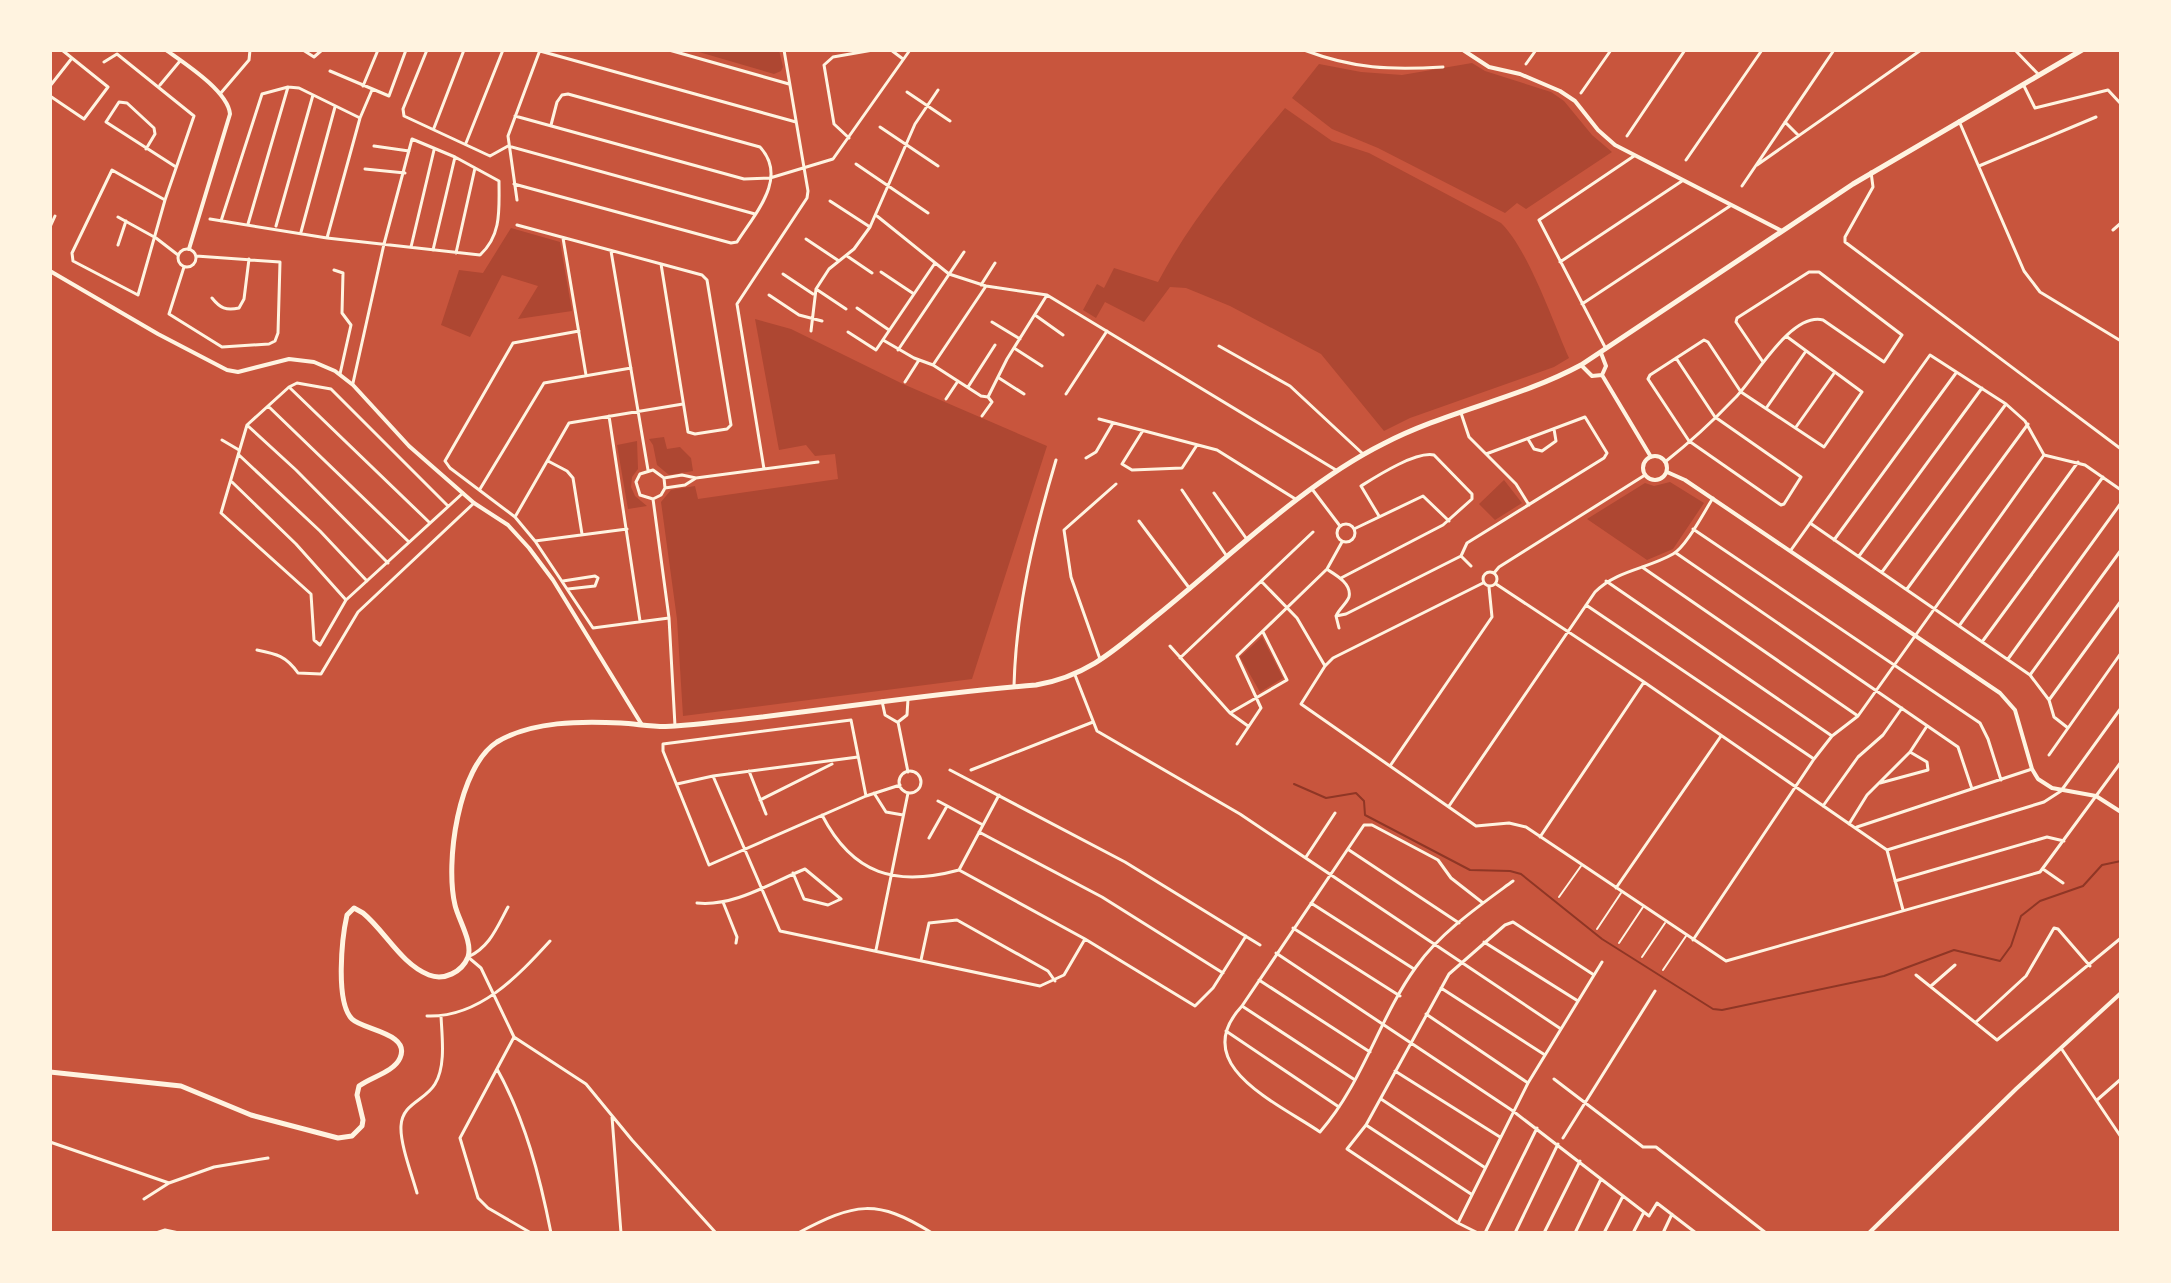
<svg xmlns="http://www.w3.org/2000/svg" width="2171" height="1283" viewBox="0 0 2171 1283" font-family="'Archivo Narrow',sans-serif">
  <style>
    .green { fill: #ae4732 }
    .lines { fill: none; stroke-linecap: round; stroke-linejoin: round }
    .stream { stroke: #8f3625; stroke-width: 2 }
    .service { stroke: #fff3e0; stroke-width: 2 }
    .minor { stroke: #fff3e0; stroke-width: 3 }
    .tertiary { stroke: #fff3e0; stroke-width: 4 }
    .primary { stroke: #fff3e0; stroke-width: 5 }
  </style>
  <rect width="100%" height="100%" fill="#c8553d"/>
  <!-- green -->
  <path class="green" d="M692,50H779L783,67L781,71L774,74Z
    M1472,63L1485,71L1551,92L1564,101L1592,135L1612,152L1526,209L1517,203L1505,213L1378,148L1332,129L1292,98L1319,64L1361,72L1402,75Z
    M1285,108L1332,141L1369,153L1501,223C1528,249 1553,322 1569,358L1554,367L1410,418L1384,431L1321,354L1230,306L1186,288L1170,287L1144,322L1105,302L1096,318L1083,310L1097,284L1104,288L1114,268L1158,282C1191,219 1240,162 1285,108Z
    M511,228L560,242L572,311L518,319L538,286L502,275L470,337L441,325L459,270L483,273Z
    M755,319L791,329L903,384L1047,446L972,679L683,716L677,619L661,502L671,490L695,486L698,499L838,479L835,454L815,456L806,445L779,450Z
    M664,437L667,449L680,447L691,458L693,471L669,475L657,465L653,445L649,439Z
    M637,441L638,469L632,477L631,487L635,496L647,506L628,509L617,445Z
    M1504,480L1522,503L1495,520L1479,504Z
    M1670,482L1704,503L1673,549L1647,560L1587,519L1645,483L1654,486Z
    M1262,637L1283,678L1260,692L1240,657Z"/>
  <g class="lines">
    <!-- stream -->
    <path class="stream" d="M1294,784L1326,798L1356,793L1364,801L1365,815L1470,870L1510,871L1521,874L1602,939L1713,1009L1722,1010L1884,976L1954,950L2000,961L2011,946L2021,916L2040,901L2083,886L2102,865L2121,861"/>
    <!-- service -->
    <path class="service" d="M1559,897L1581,866
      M1597,929L1621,893
      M1619,943L1643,907
      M1642,957L1665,923
      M1663,970L1686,936"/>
    <!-- minor -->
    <path class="minor" d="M303,50L314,57L322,50
      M427,50L403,109L404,116L490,156L508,146L755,214
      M669,50L789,84
      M891,50L903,59
      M1304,50C1354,69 1390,70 1443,67
      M2015,50L2039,75
      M540,51L796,122
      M104,62L117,54L194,116L165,200L138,295L73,261L72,253L112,170L165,200
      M1526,64L1536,50
      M330,71L389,96L406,50
      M2023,84L2035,108L2108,90L2121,104
      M160,85L180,61
      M50,86L72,58
      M363,86L378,50
      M907,92L950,121
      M1581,93L1611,50
      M220,94L249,60L250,50
      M50,96L84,119L108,87L62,50
      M515,116L744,179L770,178L833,159L910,50
      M1959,121L2024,271L2040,292L2121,341
      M1785,122L1798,135
      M880,127L938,166
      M434,128L464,50
      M1627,136L1685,50
      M849,138L834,124L824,65L833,57L873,50
      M466,143L503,50
      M374,146L409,151
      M146,149L155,134L154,128L127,103L119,102L106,122L176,167
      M1686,160L1762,50
      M856,164L928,213
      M1757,165L1921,50
      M1979,166L2096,117
      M365,169L405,173
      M1871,172L1873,187L1845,237V242L2121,449
      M514,184L731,243L737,242C754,215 789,178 760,147L568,94L562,95L557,102L551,125
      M1742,186L1834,50
      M517,200L508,136L540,50
      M830,201L870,227
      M877,216L949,274L986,286L1047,295L1336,470
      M118,217L156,238L178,255
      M210,219L327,238L480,255C502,235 499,209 499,181L455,157L412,139L384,244L353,383
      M221,221L262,94L288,87L299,88L360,118
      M248,224L288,87
      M517,225L702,275L707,280L731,425L727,429L695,434L688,432L661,264
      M276,226L313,95
      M50,227L55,216
      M2113,230L2121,223
      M301,232L335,107
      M327,238L360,118L372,90
      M563,238L586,375
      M806,239L839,261
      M118,245L126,221
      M411,247L434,150
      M178 258a9 9 0 1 1 18 0a9 9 0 1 1-18 0Z
      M433,250L455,157
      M611,251L648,470
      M456,253L475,168
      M847,256L872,273
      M1560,262L1682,181
      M184,267L169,314L222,347L269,344L275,341L278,333L280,262L196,256
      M334,270L343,273L342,313L351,325L340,374
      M881,272L914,294
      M783,274L813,294
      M981,285L995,263
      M816,289L846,309
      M769,295L799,315L822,321
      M212,298C220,308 226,311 239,308L244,299L249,259
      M1582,304L1730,206
      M857,308L889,330
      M1035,315L1063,335
      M992,322L1020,339
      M579,331L513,343L445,461L450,468L515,517L535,541L593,628L669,618
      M811,331L816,289L829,269L854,249L870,227L915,124L938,90
      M848,332L876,350L935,263
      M883,340L914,358L933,365L981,396L988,397
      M1219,346L1290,386L1362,453
      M1014,348L1042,366
      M1606,349L1539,220L1634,156
      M898,350L964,252
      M1676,358L1715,417L1801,477L1784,504L1781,505L1689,441L1648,379L1650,375L1704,340L1708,342L1741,392L1824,447L1862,392L1786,336
      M933,365L986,286
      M999,378L1024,394
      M905,382L919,360
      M289,387L430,523
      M968,387L995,345
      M1066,394L1107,331
      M946,399L958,381
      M268,406L409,542
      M1767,407L1806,351
      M1461,413L1469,437L1516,484L1529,505
      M609,416L640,621
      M982,416L992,402L988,397L1007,359L1047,295
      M1099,419L1217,450L1297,500
      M248,426L296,470L388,563
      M1796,427L1835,372
      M1142,432L1122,464L1132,470L1182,468L1197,445
      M1528,439L1534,449L1542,451L1556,441L1554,429
      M222,440L239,450
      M239,455L320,531L367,581
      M1086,458L1096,452L1113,423
      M548,461L567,471L573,478L582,534
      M1665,462C1689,443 1713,421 1734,399C1754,380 1790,312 1823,320L1884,362L1902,335L1819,272H1809L1737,318L1736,322L1763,362
      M764,469L737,304L807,198L808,191L784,50
      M664,478L682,475L696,478L818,462
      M232,482L296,544L346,600
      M665,488L664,478L653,470L640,474L636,482L640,495L653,499L661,495L665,488L685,485L696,478
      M480,489L544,383L631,368
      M1312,489L1340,526
      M1182,490L1226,555
      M1214,493L1246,538
      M653,499L669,618L675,726
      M448,506L331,389L297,383L289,387L247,425L221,513L311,594L314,640L320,645L346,600L463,493
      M515,517L569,423L683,404
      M1139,521L1190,589
      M1810,523L2030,675L2049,700L2054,717L2068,728
      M1337 533a9 9 0 1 1 18 0a9 9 0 1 1-18 0Z
      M1354,529L1423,496L1449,521
      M1693,529L1980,723L1988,739L2001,780
      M1834,540L1956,373
      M535,541L627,529
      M1791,550L1930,355L2006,404L2025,421L2044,455L2085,465L2121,490
      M1676,553L1958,747L1972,789
      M1461,556L1471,566
      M1859,556L1982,388
      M1642,567L1858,716
      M1328,570C1336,575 1352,584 1349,597C1347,603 1339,609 1336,616L1339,628
      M1483 579a7 7 0 1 1 14 0a7 7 0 1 1-14 0Z
      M1882,572L2006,404
      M1494,573L1499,567L1645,475
      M1341,578L1443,525L1472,499V494L1434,455C1416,451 1377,476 1361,486L1379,516
      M563,581L595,576L598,578L595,586L568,589
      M1261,581L1297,618L1325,666
      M1606,581L1832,736
      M1483,583L1333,658L1325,666L1301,704L1476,826L1509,823L1526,827L1726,961L2040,872L2121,762
      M1496,584L1644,682L1887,850L1903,910
      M1907,589L2028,424
      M1586,605L1814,759
      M1336,616L1346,614L1461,556L1467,543L1604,458L1607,453L1585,417L1486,454
      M1959,626L2078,462
      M1982,642L2103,477
      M1170,646L1230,713L1248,726
      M257,650C277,654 286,656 298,673L321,674L358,612L474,503
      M1180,658L1313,532
      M1100,659L1071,577L1064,530L1116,484
      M2008,659L2121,503
      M1075,675L1097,731L1240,814L1561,1029
      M2030,675L2121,550
      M1014,686C1016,608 1034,534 1056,460
      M2049,700L2121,601
      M882,701L885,715L897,722
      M1230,713L1287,680L1263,632
      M898,722L908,772
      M898,722L907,715L908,699
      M1237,744L1261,708L1237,656L1327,569L1342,542
      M2049,755L2121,653
      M1390,766L1492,617L1489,587
      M950,770L1125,862L1260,945
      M971,770L1093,722
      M749,771L766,814
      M899 782a11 11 0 1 1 22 0a11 11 0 1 1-22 0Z
      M713,776L780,931L1040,986L1064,975L1085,939
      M1880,783L1928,770L1927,762L1910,752
      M677,784L713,776L858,757
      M874,793L886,812L903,815
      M866,796L851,720L663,744V751L709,865L866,796L900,785
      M760,800L832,764
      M938,801L983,825
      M1449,806L1595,592C1617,570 1647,569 1673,554C1686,547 1704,512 1713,498
      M1823,806L1858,757L1883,735L1902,708
      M822,815C853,875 896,887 959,870L1085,939L1195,1006L1213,988L1246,936
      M1849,824L1867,795L1910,752L1927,726
      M1857,827L2032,769
      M979,832L1102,897L1223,973
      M1540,837L1644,682
      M929,838L947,806
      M1349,850L1459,923
      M1887,850L2044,802L2061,791L2121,708
      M1306,857L1335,813
      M2043,869L2063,883
      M959,870L999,795
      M1895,881L2047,837L2064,841
      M1616,888L1721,736
      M723,902L737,937L736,943
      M697,903C735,907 772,882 805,869L841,899L828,905L804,899L793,873
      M1311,903L1414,969
      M1483,903L1451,878L1438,860L1372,825H1364L1242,1006C1187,1065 1278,1103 1320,1132C1363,1083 1379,1018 1416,967C1441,932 1479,906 1513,881
      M508,907C497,927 490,947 468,957L481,968L514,1037L586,1084L632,1140L716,1233
      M1293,928L1400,996
      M1693,940L1814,759L1832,736L1858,716L2044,455
      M1484,942L1578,1001
      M876,950L908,793
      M1276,953L1513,1111L1649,1216L1657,1203L1696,1233
      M921,960L929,923L957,920L1048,971L1055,981
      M1916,975L1997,1040L2121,938
      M1259,980L1370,1052
      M1931,986L1955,965
      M1441,988L1545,1055
      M1242,1006L1355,1080
      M1426,1014L1528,1083
      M427,1016C479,1018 518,976 550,941
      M1976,1022L2026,976L2054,928L2058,929L2090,966
      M1226,1031L1339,1107
      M514,1037L460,1138L478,1198L488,1208L531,1233
      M2061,1048L2121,1137
      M497,1069C525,1119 540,1177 551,1233
      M1395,1071L1500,1137
      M1554,1079L1643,1147H1656L1766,1233
      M1381,1099L1484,1167
      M2097,1100L2121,1079
      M612,1117L621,1233
      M1366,1125L1471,1194
      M1563,1138L1655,991
      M50,1142L169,1183L214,1167L268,1158
      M417,1193C412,1175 400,1144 401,1126C402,1103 425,1101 435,1084C446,1066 442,1037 441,1016
      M144,1199L169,1183
      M1458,1223L1528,1083L1602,962
      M156,1233L165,1230L179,1233
      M798,1233C855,1203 876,1198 932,1233
      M1478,1233L1458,1223L1347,1149L1366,1125L1449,974L1505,925L1513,922L1594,975
      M1485,1233L1537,1128
      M1515,1233L1558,1144
      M1544,1233L1580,1161
      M1575,1233L1601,1179
      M1604,1233L1623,1196
      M1633,1233L1644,1212
      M1663,1233L1672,1214"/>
    <!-- tertiary -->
    <path class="tertiary" d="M166,50C184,63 228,91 230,114L189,249
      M1463,50L1489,67L1520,74L1560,91L1575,101L1598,130L1615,145L1782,231
      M50,271L158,334L227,370L238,372L289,359L314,362L335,371L353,385L409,446L474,503L508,525L529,548L553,580L642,725
      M1581,365L1592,376L1602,375L1606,366L1601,353
      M1602,375L1651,457
      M1643 468a12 12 0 1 1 24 0a12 12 0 1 1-24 0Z
      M1667,472L1685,480L2000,693L2015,710L2032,769L2038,779L2052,788L2096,796L2121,812
      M1869,1233L2016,1089L2121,993"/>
    <!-- primary -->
    <path class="primary" d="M50,1072L181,1086L251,1115L338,1138L352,1136L362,1126L363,1120L357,1095L359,1086C371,1077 394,1072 400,1058C411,1033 363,1030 352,1019C335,1002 342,937 347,915L354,908L363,913C385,931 401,964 429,975C444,981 462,972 468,957C473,942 458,919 455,905C445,863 458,767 497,742C532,721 581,721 621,723C639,724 657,728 675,726C796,716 915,694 1036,685C1088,676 1116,649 1155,617C1226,560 1303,484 1383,444C1446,411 1518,399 1581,365L1853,184L2082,50"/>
  </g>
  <!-- border -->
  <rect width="2171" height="1283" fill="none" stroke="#fff3e0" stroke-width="104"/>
</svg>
